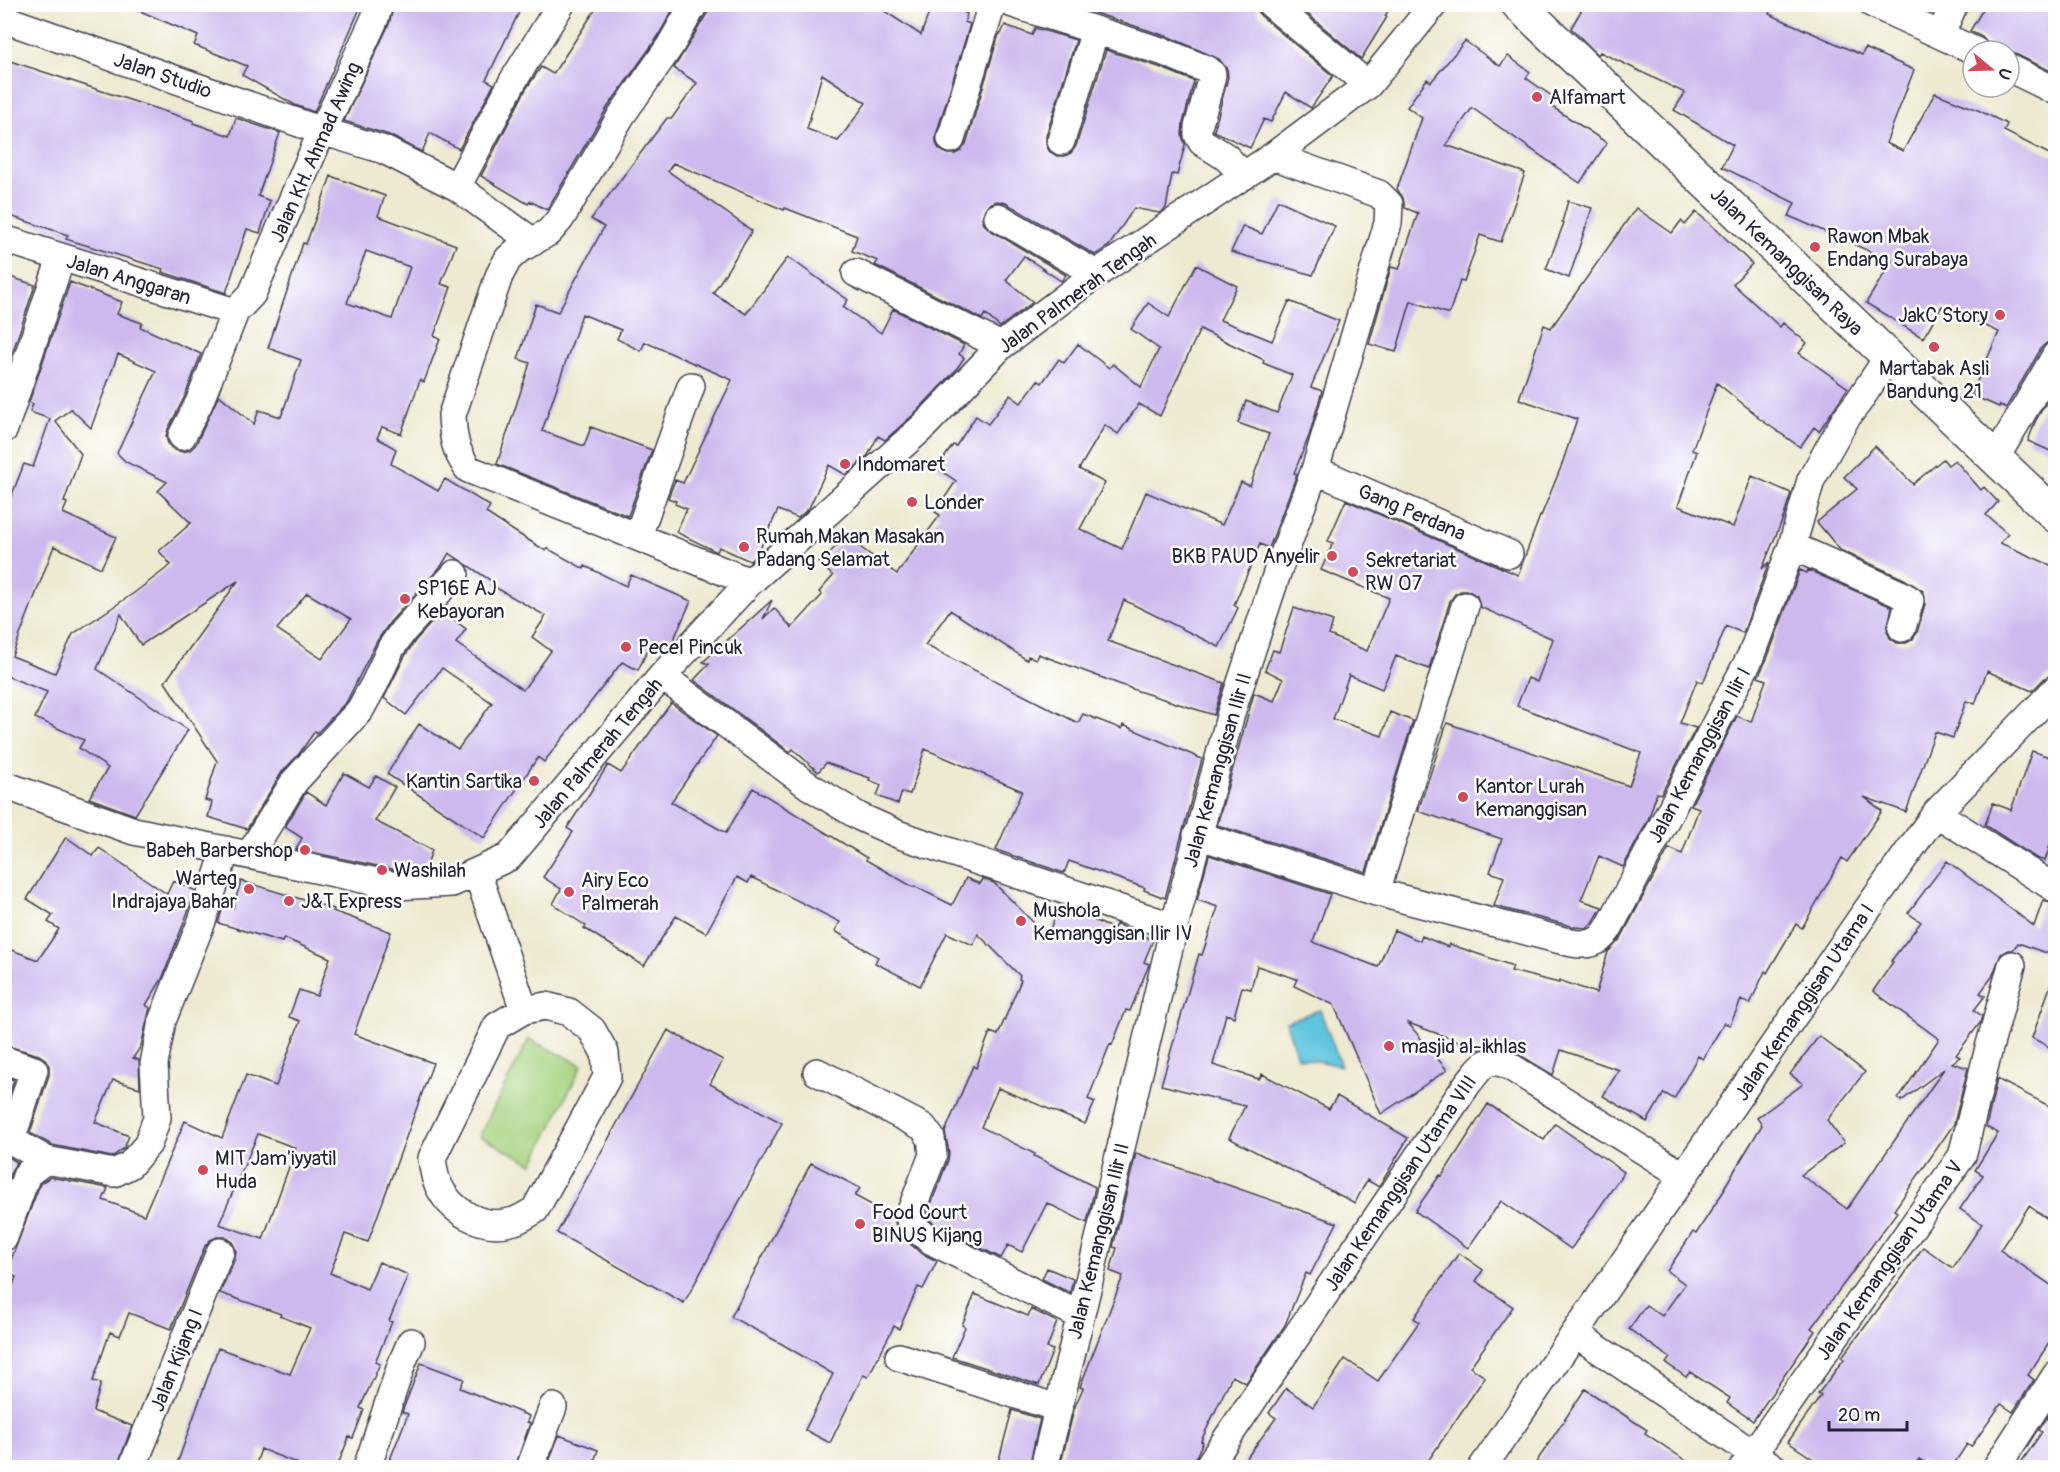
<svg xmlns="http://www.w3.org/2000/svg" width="2060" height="1472" viewBox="0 0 2060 1472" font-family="Pangolin,sans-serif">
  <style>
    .green { fill: #a5d27e; stroke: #647a5c; stroke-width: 1.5 }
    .water { fill: #61c5df; stroke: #42748d; stroke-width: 1.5 }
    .building { fill: #cdb9ee; fill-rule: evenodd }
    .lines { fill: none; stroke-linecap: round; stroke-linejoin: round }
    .minor-casing { stroke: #414051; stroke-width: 30 }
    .major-casing { stroke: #414051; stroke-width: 36 }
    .minor { stroke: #fff; stroke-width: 27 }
    .major { stroke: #fff; stroke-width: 33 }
    .poi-dot { fill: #d1495b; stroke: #fff; stroke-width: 2 }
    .labels { text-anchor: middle; stroke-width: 5; stroke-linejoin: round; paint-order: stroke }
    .street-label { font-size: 20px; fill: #22223b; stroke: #fff }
    .poi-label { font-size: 20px; fill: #22223b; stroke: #fff; text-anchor: start }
  </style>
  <rect width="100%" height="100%" fill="#fff"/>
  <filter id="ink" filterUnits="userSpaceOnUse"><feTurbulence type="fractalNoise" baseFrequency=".0167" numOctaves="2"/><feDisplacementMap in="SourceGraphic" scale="12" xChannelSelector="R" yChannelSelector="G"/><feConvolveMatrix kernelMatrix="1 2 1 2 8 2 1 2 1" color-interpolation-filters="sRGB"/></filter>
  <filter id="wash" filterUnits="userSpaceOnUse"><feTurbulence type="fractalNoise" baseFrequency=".008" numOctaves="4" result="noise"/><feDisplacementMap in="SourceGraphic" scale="24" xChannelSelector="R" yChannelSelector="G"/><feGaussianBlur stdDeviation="1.35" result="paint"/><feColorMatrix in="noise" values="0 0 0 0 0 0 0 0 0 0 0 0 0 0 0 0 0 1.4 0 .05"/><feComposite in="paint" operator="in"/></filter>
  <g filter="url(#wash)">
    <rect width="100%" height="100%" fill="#eee9d0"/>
    <!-- green -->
    <path class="green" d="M529,1039L582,1065L533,1164L479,1136Z"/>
    <!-- water -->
    <path class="water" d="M1320,1010L1341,1066L1297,1057L1286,1022Z"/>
    <g id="blocks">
      <!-- building -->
      <path class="building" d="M124,4H362L314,112L295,105L242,75L247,66L194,45L198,36Z
        M394,4H523L486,80L494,84L459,149L430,133L422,152L389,135L344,121L389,24Z
        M599,4H676L657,38L607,108L547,210L530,201L528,204L481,176L526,89L541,67L553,74Z
        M710,4H874L921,35L932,4H949L967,14L965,22L970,24L936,135V143L939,149L947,154H955L961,151L966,144L999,34H1001L1005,25L1032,35L1035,28L1076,40L1046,136V144L1049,151L1057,156H1065L1071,153L1076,146L1106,50L1159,67L1194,81L1183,123L1182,135L1185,145L1177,175L1172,174L1166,208L1159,213L1134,208L1109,246L1095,255L1006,203L997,201L990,204L985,209L982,218L984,224L990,230L1066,275L1061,281L1024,256L1006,280L1033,302L1000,327L985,314L982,319L875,265L878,261L852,251L857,236L785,208L784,210L673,163L668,171L752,231L713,293L746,314L788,257L848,300L843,307L881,333L893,309L964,345L959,354L964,358L955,371L913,415L885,440L878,436L868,455L846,475L829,465L809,508L798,518L778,510L758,553L750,561L719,547L717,552L676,532L687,509L675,504L676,501L668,498L675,480L683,483L732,380L645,342L641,351L617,339L621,330L582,314L542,431L584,446L591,427L652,450L628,516L497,464L530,363L518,359L536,304L558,312L604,227L591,219L667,118H672L697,83L674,68L708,12ZM822,74L866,103L838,141L807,129Z
        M1067,4H1256V10L1261,16L1333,76L1311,108L1286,92L1271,122L1264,119L1250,148L1214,131L1228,77L1227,69L1219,59L1169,37Z
        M1296,4H1392L1385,16L1387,17L1361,59Z
        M1585,4H1774L1769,14L1862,55L1865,48L1914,70L1886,143L1903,151L1935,93L1978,110L2007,124L2004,131L2055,157V339L2048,342L2042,347L2006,408L2000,405L1999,407L1971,395L1999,332L1942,306L1923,338L1866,303L1892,261L1789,216L1795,203L1722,167L1733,145L1674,110L1685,93L1600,52L1598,55L1571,28Z
        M1986,4H2055V73L2009,51H2000L1989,45L1982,37L1970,31Z
        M1465,41L1500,66L1508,56L1530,72L1526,78L1556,99L1551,106L1607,143L1580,183L1472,108L1446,145L1525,173L1501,242L1480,235L1464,282L1460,281L1449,314L1411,301L1396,352L1369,344L1391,267L1399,269L1418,213L1405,208L1403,198L1397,189L1422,118L1407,107L1427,79L1431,82Z
        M4,59L194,121L193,123L230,136L236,118L280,133L258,196L270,201L260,233L247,229L226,293L162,272L163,269L66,239L68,235L4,214Z
        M331,176L385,196L378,216L456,245L441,284L451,287L434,336L440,339L424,382L420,380L401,434L382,427L377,438L396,449L391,464L438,491L445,479L490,506L486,513L517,533L546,551L547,548L584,569L585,566L626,586L631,575L691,601L673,641L668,646L653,639L638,670L622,662L544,762L538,757L484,838L387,774L419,724L458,749L492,703L442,668L406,715L384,698L405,656L415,641L442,611L466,629L456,643L523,690L551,651L532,637L546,616L491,585L493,582L449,553L442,565L390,622L377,641L347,701L317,733L315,731L299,754L282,772L247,829L208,817L212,802L205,800L217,761L165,682L238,581L141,645L121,614L97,669L188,730L135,815L89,798L108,768L79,748L84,740L35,718L47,692L4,675V515L24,464L33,467L50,419L30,412L33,404L29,402L70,282L122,302L117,314L142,323L140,327L201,354L185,396L168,429L166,436L168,444L174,450L183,452L190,450L196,444L219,395L254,424L259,410L281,417L301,360L268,348L303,243L306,244ZM366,251L410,267L392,319L347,303ZM118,354L156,371L117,453L126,462L167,482L158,491L191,523L159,551L171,565L134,593L73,634L55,673L12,656L54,546L101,568L116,537L63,513L67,503L64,502L81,454L55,421L71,409L91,428ZM307,593L351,619L322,659L277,629Z
        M1278,200L1335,226L1313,275L1231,252L1243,226L1262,234Z
        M1568,201L1592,208L1569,278L1546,269L1564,223L1562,222Z
        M1636,208L1672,233L1681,221L1685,225L1696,212L1717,230L1752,264L1733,284L1780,327L1783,323L1807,343L1799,353L1848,388L1819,431L1814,427L1800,447L1757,417L1758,416L1717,383L1692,450L1697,452L1678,506L1733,527L1752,476L1791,493L1784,516L1762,569L1769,562L1743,633L1726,626L1703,683L1697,680L1680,723L1696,728L1661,794L1657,793L1648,820L1623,867L1599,856L1581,900L1602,907L1594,921L1587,928L1575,927L1494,906L1504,877L1490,872L1502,839L1418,811L1447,723L1629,786L1641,753L1517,706L1528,678L1537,682L1553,639L1480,607L1477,596L1469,591H1461L1455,594L1450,601L1429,669L1396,656L1382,689L1349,675L1333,719L1382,736L1390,712L1413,721L1366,872L1217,825L1254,693L1274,701L1283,679L1265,670L1273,650L1279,652L1294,608L1333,621L1329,635L1367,651L1389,598L1321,570L1333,543L1328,541L1346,500L1518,575L1540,516H1541L1561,467L1577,419L1519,399L1544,325L1551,328Z
        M1196,265L1237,286L1220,320L1272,341L1289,301L1339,321L1311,387L1322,391L1309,436L1294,473L1297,474L1269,548L1260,544L1234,605L1238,608L1219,647L1124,600L1108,641L1224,683L1214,715L1138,691L1038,654L1036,659L1028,656L1027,660L950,610L925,645L1078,723L1083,714L1122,729L1123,725L1202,759L1165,898L1144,890L1145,888L1069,861L1064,873L996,850L1022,791L925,749L910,794L902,792L898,804L877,796L881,785L869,780L870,778L826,763L818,772L793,749L790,752L694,680L709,664L703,662L772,600L763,619L774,608L792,628L822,595L819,592L833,576L819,563L846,537L897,574L940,515L935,512L956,481L937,468L953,445L956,446L976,416L988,424L1010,395L1021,403L1038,380L1042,383L1059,359L1064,363L1078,344L1109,368L1113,364L1141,387L1159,349L1131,329L1148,303L1169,317ZM1200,329L1264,360L1263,363L1292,375L1277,413L1246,401L1238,423L1269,434L1250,486L1241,482L1222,525L1146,492L1122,549L1080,529L1105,483L1079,469L1105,425L1118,434L1139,404L1160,416Z
        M4,275L35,285L4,378Z
        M2055,387V453L2028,441L2035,422Z
        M1875,446L1913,484L1943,459L1948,465L1955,460L1981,490L1984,487L1998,502L1986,515L2008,534L2000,543L2055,567V674L2045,678L2032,691L1987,671L1975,704L1966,701L1953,738L1935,732L1906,812L1864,797L1882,811L1847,862L1842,858L1802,928L1796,924L1767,973L1765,971L1750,1004L1741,1000L1730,1025L1724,1023L1703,1059L1698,1056L1674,1099L1664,1093L1647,1122L1603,1096L1619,1070L1561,1050L1553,1075L1510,1049L1493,1046L1480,1049L1408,1023L1447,1070L1381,1114L1334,1005L1294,986L1297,979L1257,966L1251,989L1242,987L1234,1017L1226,1014L1213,1065L1259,1079L1262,1074L1329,1109L1337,1096L1408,1138L1379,1187L1367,1180L1355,1203L1229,1138L1245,1106L1161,1085L1199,954L1202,955L1218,907L1197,900L1209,855L1330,894L1313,942L1378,967L1394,930L1420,941L1422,936L1448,947L1449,944L1513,966L1511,971L1559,983V980L1596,993L1608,952L1621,938L1669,848L1682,854L1699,808L1691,805L1737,716L1751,722L1766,680L1758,677L1767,659L1800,570L1807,573L1808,570L1892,607L1887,631L1890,638L1897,643H1906L1912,640L1917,633L1925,604V597L1923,591L1904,579L1840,550L1817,522L1857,489L1844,477Z
        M671,703L717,736L671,802L726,833L753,788L867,858L866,860L913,887L914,886L952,905L966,878L980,884L983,879L994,883L1047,936L1060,906L1114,929L1116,924L1153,940L1144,962L1149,964L1148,967L1130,1011L1126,1010L1112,1045L1110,1044L1088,1099L1095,1102L1085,1124L998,1088L981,1127L1035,1154L1034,1156L1095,1187L1087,1223L1047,1203L1022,1252L1008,1245L1001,1258L940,1228L926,1217L948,1160L949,1153L945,1132L973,1066L976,1068L990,1032L998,1035L1021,980L1019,979L1020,976L978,934L973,945L947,933L920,986L875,963L878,957L835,931L840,922L751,877L748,883L737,877L706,933L676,916L644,966L584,928L586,926L553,904L561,889L543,877L573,832L567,828L608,765L621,773Z
        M2032,751L2055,759V829L2045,861L2036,858L1985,825L1993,803L2011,810Z
        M344,773L369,787L376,776L395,787L375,821L432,850L426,869L397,870L296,849L302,838L285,827L306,792L326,805Z
        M66,837L93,856L99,848L167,894L173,881L196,891L162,979L146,1005L150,1008L141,1046L133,1058L139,1060L140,1088L113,1080L95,1122L129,1136L124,1148L112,1157L52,1145L30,1133L49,1075V1066L45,1059L39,1055L4,1045V947L38,960L59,929L48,922L53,915L27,899Z
        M1947,861L2034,926L2043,900L2055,905V956L2018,943L2013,950H2008L2001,954L1992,977L1980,993L1985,996L1974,1010L1982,1016L1980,1023L1956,1055L1960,1057L1952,1063L1968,1068L1954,1124L1894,1210L1897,1212L1811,1328L1815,1331L1753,1421L1727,1403L1730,1398L1690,1372L1686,1377L1666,1363L1670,1358L1629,1329L1646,1305L1662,1316L1685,1284L1667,1271L1693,1232L1696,1234L1725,1189L1724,1188L1762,1125L1757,1118L1803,1084L1790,1074L1819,1036L1865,1072L1827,1120L1844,1143L1801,1175L1847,1209L1944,1069L1901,1101L1898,1099L1939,1039L1873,991L1893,962L1891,961L1921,922L1908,913Z
        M241,881L334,909L333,911L391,932L354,1034L433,1063L368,1242L345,1234L330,1273L367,1289L379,1262L408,1275L389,1321L392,1322L375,1362L380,1364L360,1408L364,1410L353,1438L349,1437L337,1467H306L261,1449L255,1467H176L218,1348L290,1374L310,1328L280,1316L281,1314L220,1293L235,1258L236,1250L232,1242L225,1237H217L210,1240L205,1246L171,1329L129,1313L120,1336L110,1332L93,1381L101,1383L93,1411L132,1426L117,1467H14L4,1464V1311L16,1277L6,1273L40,1184L50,1177L108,1188L103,1200L144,1215L185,1121L222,1138L246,1075L276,1086L300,1021L289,1017L299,990L317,996L330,958L284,938L282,942L218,923L224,904L233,908ZM258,1134L296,1148L263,1239L219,1224Z
        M2052,981L2055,982V1050L2032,1038Z
        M668,1030L723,1060L710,1084L782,1123L684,1303L557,1233Z
        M4,1077L14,1080L4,1109Z
        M1997,1079L2055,1109V1224L2029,1206L2000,1250L2055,1288V1334L2028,1375L2034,1380L2013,1412L2001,1404L1971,1447L1967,1444L1952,1467H1933L1920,1459L1915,1467H1825L1788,1442L1821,1396L1818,1394L1844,1359L1842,1357L1902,1278L1923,1247L1953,1268L1982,1224L1960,1209L1983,1175L1975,1170L1998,1133L1986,1127Z
        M1488,1104L1544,1140L1555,1124L1624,1172L1571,1249L1501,1201L1468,1248L1415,1211L1440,1175L1442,1176Z
        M1136,1153L1337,1223L1310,1275L1306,1273L1285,1325L1246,1383L1232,1376L1201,1441L1203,1442L1191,1467H1060L1074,1409L1083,1388L1080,1387L1123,1276L1110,1271L1117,1248L1113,1247Z
        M4,1154L17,1162L12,1169L4,1190Z
        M811,1163L860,1188L855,1196L894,1217L897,1231L902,1238L923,1254L937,1261L923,1289L918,1287L899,1329L894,1326L868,1377L863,1375L830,1443L805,1430L833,1374L782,1344L731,1317Z
        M1459,1253L1483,1270L1476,1281L1513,1307L1470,1367L1485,1377L1424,1467H1240L1276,1418L1269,1413L1286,1388L1313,1407L1345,1359L1378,1381L1419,1322L1414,1318Z
        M1047,1268L1073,1279L1070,1293L1042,1279Z
        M975,1294L1028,1316L1031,1309L1057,1322L1047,1348L1053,1350L1039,1385L952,1357L965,1327L962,1325Z
        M421,1363L464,1379L460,1388L529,1416L527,1422L530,1423L515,1467H387L408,1414L402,1412Z
        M1585,1389L1647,1430L1645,1433L1695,1467H1533Z
        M2055,1405V1467H2018L2042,1432L2039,1430Z
        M1012,1410L1040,1419L1029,1467H997Z
        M559,1435L598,1450L592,1467H547Z"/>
    </g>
  </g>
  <g filter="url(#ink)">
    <use href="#blocks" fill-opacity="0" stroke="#414051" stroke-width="1.5"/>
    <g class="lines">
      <defs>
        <path id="minor" d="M694,4L670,46L621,116L561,218L549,232L518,250L508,259L499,276L452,415C453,438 455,450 468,469L750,582
          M1013,4L1164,52L1208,70L1212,74L1211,80L1198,127V135L1202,142L1226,157L1244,176
          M1271,4L1368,85
          M1873,4L1975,51
          M4,19L322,131L384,150L457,187L533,242
          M1941,34L1954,4
          M2009,68L2056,91
          M951,139L992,4
          M1061,141L1095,31
          M457,187L513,81L561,4
          M998,217L1096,274
          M4,239L235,312L252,294L322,131L336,103L375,18L379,4
          M856,273L1001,346
          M4,429L61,258
          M182,436L199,403L235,312
          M1995,459L2056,355
          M1315,470L1509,554
          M638,536L691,386
          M1792,546L1898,593L1910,600L1902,628
          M662,676L809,786L860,817L900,835L1174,927
          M4,785L134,831L396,886L452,883L509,857L662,676L750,582L924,426L1001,346L1096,274L1273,156L1368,85L1434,4
          M1936,813L2056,889
          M1197,835L1376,892L1572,943C1604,949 1607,930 1620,907L1752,654L1792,546L1811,480L1846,418L1859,401L1888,357
          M250,854L294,782L360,710L375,683L391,648L403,631L455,574
          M477,872L524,1010
          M1376,892L1465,606
          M546,1006L569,1012L592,1030L605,1053L607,1077L535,1210C528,1214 521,1219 514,1221C482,1231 449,1211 437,1182C434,1175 433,1166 432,1158L497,1026L524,1010Z
          M4,1060L34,1070L11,1140L46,1160L114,1173L130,1165L148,1144L157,1118L154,1064L162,1021L202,921L226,850
          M817,1072L923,1127L931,1138L933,1155L909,1216L912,1226L932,1241L1079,1315
          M4,1237L27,1174L46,1160
          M1576,1334L1774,1468
          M899,1357L1048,1405L1057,1410
          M132,1468L220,1252
          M367,1468L402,1363L411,1342
          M530,1468L553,1407
          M1044,1468L1174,927L1231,713L1278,570L1315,470L1388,223L1389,204L1379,194L1273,156
          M1207,1468L1468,1083C1481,1068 1483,1057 1506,1064L1684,1176
          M1482,1468L1862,917L1936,813L2056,689
          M1743,1468L1962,1156L1989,1048L2012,965
          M1996,1468L2056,1375"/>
        <path id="major" d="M1518,4L2056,516"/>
      </defs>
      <!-- minor casing -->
      <use href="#minor" class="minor-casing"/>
      <!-- major casing -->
      <use href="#major" class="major-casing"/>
      <!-- minor -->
      <use href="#minor" class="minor"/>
      <!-- major -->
      <use href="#major" class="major"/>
    </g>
  </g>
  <!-- markers -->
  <g class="poi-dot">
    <circle cx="1537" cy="97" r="6"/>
    <circle cx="1815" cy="247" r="6"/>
    <circle cx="2000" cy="315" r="6"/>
    <circle cx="1934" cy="347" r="6"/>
    <circle cx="845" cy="464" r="6"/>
    <circle cx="912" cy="502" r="6"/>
    <circle cx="744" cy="547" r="6"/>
    <circle cx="1332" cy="556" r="6"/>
    <circle cx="1353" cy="572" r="6"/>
    <circle cx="405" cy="599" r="6"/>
    <circle cx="626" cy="647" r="6"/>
    <circle cx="534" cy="781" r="6"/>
    <circle cx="1463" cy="797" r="6"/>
    <circle cx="305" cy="850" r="6"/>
    <circle cx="382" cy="870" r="6"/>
    <circle cx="249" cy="889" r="6"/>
    <circle cx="569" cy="892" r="6"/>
    <circle cx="289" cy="901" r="6"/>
    <circle cx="1021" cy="921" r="6"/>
    <circle cx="1389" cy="1046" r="6"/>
    <circle cx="203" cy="1170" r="6"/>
    <circle cx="860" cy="1224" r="6"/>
  </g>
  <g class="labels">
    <!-- street labels -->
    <g class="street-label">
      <text transform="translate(163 75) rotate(19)" y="7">Jalan Studio</text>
      <text transform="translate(315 152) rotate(-66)" y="7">Jalan KH. Ahmad Awing</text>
      <text transform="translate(1787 261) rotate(44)" y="7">Jalan Kemanggisan Raya</text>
      <text transform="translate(129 279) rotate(17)" y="7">Jalan Anggaran</text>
      <text transform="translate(1077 293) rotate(-36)" y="7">Jalan Palmerah Tengah</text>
      <text transform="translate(1412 512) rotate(23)" y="7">Gang Perdana</text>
      <text transform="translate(597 753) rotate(-50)" y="7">Jalan Palmerah Tengah</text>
      <text transform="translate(1699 755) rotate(-62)" y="7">Jalan Kemanggisan Ilir I</text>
      <text transform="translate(1217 770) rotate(-74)" y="7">Jalan Kemanggisan Ilir II</text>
      <text transform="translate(1804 1002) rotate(-56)" y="7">Jalan Kemanggisan Utama I</text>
      <text transform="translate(1400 1183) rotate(-56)" y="7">Jalan Kemanggisan Utama VIII</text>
      <text transform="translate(1098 1241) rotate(-76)" y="7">Jalan Kemanggisan Ilir II</text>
      <text transform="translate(1889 1260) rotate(-55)" y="7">Jalan Kemanggisan Utama V</text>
      <text transform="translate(176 1360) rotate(-68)" y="7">Jalan Kijang I</text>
    </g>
    <!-- poi labels -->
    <g class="poi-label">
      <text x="1549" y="104">Alfamart</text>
      <text x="1827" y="243">Rawon Mbak<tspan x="1827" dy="23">Endang Surabaya</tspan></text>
      <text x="1988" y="322" text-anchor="end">JakC Story</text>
      <text x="1934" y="375" text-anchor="middle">Martabak Asli<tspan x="1934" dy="23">Bandung 21</tspan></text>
      <text x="857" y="471">Indomaret</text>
      <text x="924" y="509">Londer</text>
      <text x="756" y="543">Rumah Makan Masakan<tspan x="756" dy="23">Padang Selamat</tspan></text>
      <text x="1320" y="563" text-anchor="end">BKB PAUD Anyelir</text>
      <text x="1365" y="567">Sekretariat<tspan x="1365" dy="23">RW 07</tspan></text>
      <text x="417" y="595">SP16E AJ<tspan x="417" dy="23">Kebayoran</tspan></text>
      <text x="638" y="654">Pecel Pincuk</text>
      <text x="522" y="788" text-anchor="end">Kantin Sartika</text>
      <text x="1475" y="793">Kantor Lurah<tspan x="1475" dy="23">Kemanggisan</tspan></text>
      <text x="293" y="857" text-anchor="end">Babeh Barbershop</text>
      <text x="394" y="877">Washilah</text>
      <text x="237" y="885" text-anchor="end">Warteg<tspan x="237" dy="23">Indrajaya Bahar</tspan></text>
      <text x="581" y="887">Airy Eco<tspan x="581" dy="23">Palmerah</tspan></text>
      <text x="301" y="908">J&amp;T Express</text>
      <text x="1033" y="917">Mushola<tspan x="1033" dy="23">Kemanggisan Ilir IV</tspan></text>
      <text x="1401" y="1053">masjid al-ikhlas</text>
      <text x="215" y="1165">MIT Jam'iyyatil<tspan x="215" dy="23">Huda</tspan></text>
      <text x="872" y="1219">Food Court<tspan x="872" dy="23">BINUS Kijang</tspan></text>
    </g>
  </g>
  <!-- margin -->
  <rect width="2060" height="1472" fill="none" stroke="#fff" stroke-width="24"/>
  <!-- north arrow -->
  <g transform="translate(1991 69) rotate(109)"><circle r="28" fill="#ffffff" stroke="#a7a7b1" stroke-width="1.5"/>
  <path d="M0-4.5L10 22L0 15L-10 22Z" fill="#d1495b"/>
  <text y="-9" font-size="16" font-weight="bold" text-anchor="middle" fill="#22223b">U</text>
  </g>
  <!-- scale -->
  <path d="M1829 1421v9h78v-9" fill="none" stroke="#22223b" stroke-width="3"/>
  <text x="1838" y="1421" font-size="18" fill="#22223b" stroke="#ffffff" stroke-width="4.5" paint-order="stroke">20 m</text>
</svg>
